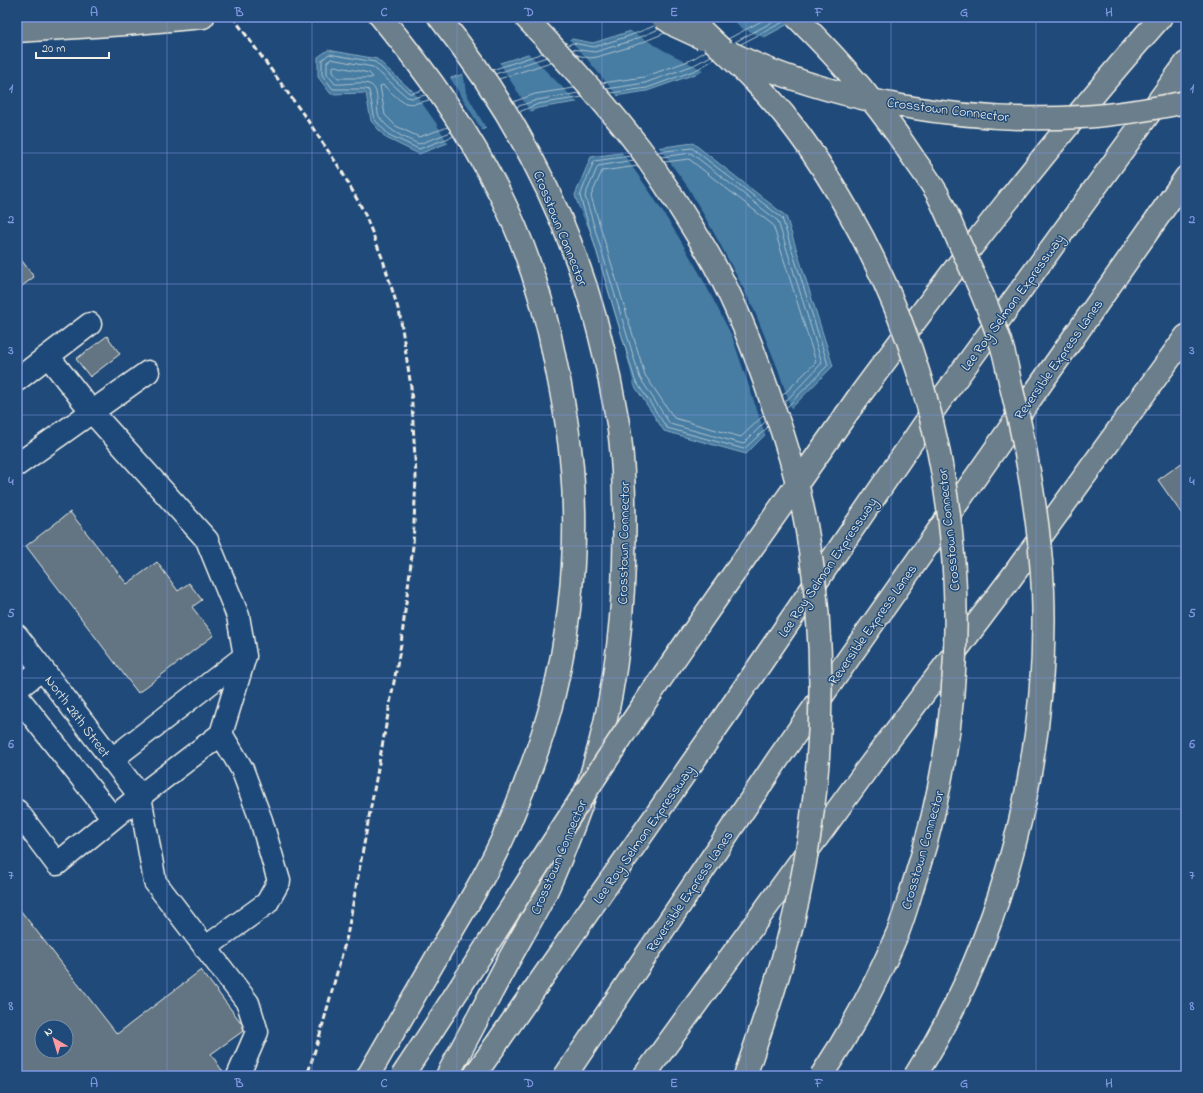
<svg xmlns="http://www.w3.org/2000/svg" width="1203" height="1093" viewBox="0 0 1203 1093" font-family="'Indie Flower',sans-serif">
  <style>
    .water { fill: #467ca3; stroke: #8cabbf }
    .pier { fill: #1f4a7a }
    .lines { fill: none; stroke-linecap: round; stroke-linejoin: round }
    .shore { stroke: #aec2cc; stroke-width: 1 }
    .building { fill: #637583; stroke: #f4f1e8; fill-rule: evenodd }
    .minor-casing { stroke: #f4f1e8; stroke-width: 25 }
    .major-casing { stroke: #f4f1e8; stroke-width: 25 }
    .highway-casing { stroke: #f4f1e8; stroke-width: 25 }
    .minor { stroke: #1f4a7a; stroke-width: 22 }
    .major { stroke: #6b7e8b; stroke-width: 22 }
    .highway { stroke: #6b7e8b; stroke-width: 22 }
    .rail { stroke: #f4f1e8; stroke-width: 3; stroke-dasharray: 6 3; stroke-linecap: butt }
    .highway-bridge-casing { stroke: #f4f1e8; stroke-width: 25; stroke-linecap: butt }
    .highway-bridge { stroke: #6b7e8b; stroke-width: 22 }
    .grid { fill: none; stroke: #7e97df; stroke-width: 1; stroke-opacity: 0.55 }
    .labels { text-anchor: middle; stroke-width: 3; stroke-linejoin: round; paint-order: stroke }
    .street-label { font-size: 14px; fill: #f4f1e8; stroke: #1f4a7a }
    .neatline { fill: none; stroke: #7e97df; stroke-width: 1.5 }
    .grid-label { font-size: 13px; text-anchor: middle; font-weight: bold; fill: #7e97df }
  </style>
  <rect width="100%" height="100%" fill="#1f4a7a"/>
  <filter id="ink" filterUnits="userSpaceOnUse"><feTurbulence type="fractalNoise" baseFrequency=".025" numOctaves="2"/><feDisplacementMap in="SourceGraphic" scale="8" xChannelSelector="R" yChannelSelector="G"/><feConvolveMatrix kernelMatrix="1 2 1 2 8 2 1 2 1" color-interpolation-filters="sRGB"/></filter>
  <g filter="url(#ink)">
    <!-- water -->
    <path class="water" d="M666,17H801L698,73L647,91L538,108L419,154L386,138L371,121L366,93L331,94L318,77V57L328,50L377,59L411,90L513,59L572,39L593,43L628,32Z
      M693,143L786,216L833,366L746,454L664,431L632,382L575,195L591,157Z"/>
    <!-- pier -->
    <path class="pier" d="M661,17H731L741,28L765,38L705,71L665,51L629,30Z
      M568,38L583,54L619,98L579,104L527,52Z
      M499,62L531,113L487,130L466,93L463,72Z
      M449,76L483,132L449,145L436,123L409,85L411,87Z
      M658,146L688,187L719,242L752,305L778,369L792,411L766,437L732,336L700,274L678,236L650,192L621,151Z
      M573,195L592,236L622,336L635,390L630,382Z"/>
    <g class="lines">
      <!-- shore -->
      <path class="shore" d="M728,39L769,17
        M735,42L782,17
        M741,44L785,21
        M568,45L573,43L594,47L629,36L654,26
        M571,49L595,52L631,41L659,29
        M577,55L590,58L597,57L633,46L665,33
        M335,66L369,73L373,77L371,78H338L333,72V67Z
        M492,70L543,53
        M495,74L547,57
        M499,79L551,62
        M602,83L644,77L691,60L706,51
        M607,89L645,83L694,65L711,56
        M423,90L412,93H409L375,62L329,54L322,60V75L333,89H366L369,90L375,120L389,135L419,149L454,136
        M611,93L647,88L696,70L715,59
        M426,95L412,98L407,97L373,67L331,59L327,62V74L335,84C344,85 361,81 369,84C382,89 374,110 380,118C390,132 405,138 419,144L451,132
        M429,100C402,108 404,103 383,85L380,86L385,115L396,126L419,137L448,127
        M513,102L535,94L574,88
        M516,107L537,100L579,93
        M519,112L538,104L583,97
        M658,152L692,148L782,218L828,365L786,408
        M631,156L594,161L580,196L635,380L667,428L744,449L768,427
        M661,157L691,153L778,221L822,363L785,402
        M634,160L598,166L585,196L640,378L670,424L743,444L766,421
        M665,162L689,159L773,225L816,362L782,396
        M638,166L602,171L591,196L645,375L674,418L741,437L764,415"/>
    </g>
    <!-- building -->
    <path class="building" d="M17,254L34,277L17,290Z
      M107,336L120,354L90,377L76,359Z
      M1183,462L1186,465V516L1184,517L1158,480Z
      M70,512L127,584L157,562L178,591L189,583L202,600L192,607L214,635L138,693L26,546Z
      M17,906L117,1034L201,970L246,1029L211,1054L225,1075L224,1076H17ZM42,1027H66V1051H42Z"/>
    <g class="lines">
      <defs>
        <path id="minor" d="M90,324L48,356L92,412L207,540L238,616L245,656L111,760
          M17,380L48,356
          M17,465L148,372
          M17,636L140,796L155,882L248,1003L257,1032L238,1076
          M17,689L42,669
          M17,696L113,818
          M17,811L57,864L140,796L221,734L245,656
          M205,948L267,903L279,881L261,820L242,769L221,734"/>
        <path id="major" d="M17,31L125,24L203,17"/>
        <path id="highway" d="M439,17C527,127 587,253 612,392C615,407 618,422 620,437C625,479 625,521 624,563C622,640 610,721 585,794C573,828 560,862 545,894C533,918 519,941 506,965C486,1002 467,1039 447,1076
          M857,399C954,268 1053,139 1161,17
          M368,1076C394,1031 420,986 446,941C468,904 490,868 507,829C525,786 542,742 553,698C571,623 578,544 572,468C569,433 563,399 556,365C545,306 527,248 500,194C468,130 427,72 381,17
          M474,1076L729,710L940,401L1186,63
          M565,1076L778,759L1186,177
          M644,1076L867,769L1011,578L1186,336"/>
      </defs>
      <!-- minor casing -->
      <use href="#minor" class="minor-casing"/>
      <!-- major casing -->
      <use href="#major" class="major-casing"/>
      <!-- highway casing -->
      <use href="#highway" class="highway-casing"/>
      <!-- minor -->
      <use href="#minor" class="minor"/>
      <!-- major -->
      <use href="#major" class="major"/>
      <!-- highway -->
      <use href="#highway" class="highway"/>
      <!-- rail -->
      <path class="rail" d="M233,17L306,118L341,170L364,212L383,260L400,315L411,387L416,476L413,546L401,644L347,936L321,1031L307,1076"/>
      <defs>
        <path id="highway-bridge" d="M525,17C565,59 604,101 639,147C652,164 663,182 675,200C688,221 702,242 714,264C738,308 756,355 772,403C788,446 801,491 808,537C828,656 823,780 798,899C785,959 765,1018 745,1076
          M662,17L676,26L702,38
          M688,17C724,52 763,86 793,126C813,152 831,181 847,209C963,410 986,656 916,876C910,895 905,914 898,932C877,982 851,1031 821,1076
          M796,17C811,32 826,47 840,63C867,93 892,125 914,159C922,170 930,181 937,193C945,208 951,224 958,240C974,275 990,310 1002,347C1006,360 1008,373 1011,386C1017,411 1023,435 1027,460C1035,503 1041,547 1043,591C1049,757 1004,936 915,1076
          M731,53C832,102 969,124 1081,117C1116,115 1152,109 1186,102
          M402,1076C469,976 532,873 598,773C681,646 770,523 857,399"/>
      </defs>
      <!-- highway-bridge casing -->
      <use href="#highway-bridge" class="highway-bridge-casing"/>
      <!-- highway-bridge -->
      <use href="#highway-bridge" class="highway-bridge"/>
    </g>
  </g>
  <!-- grid -->
  <path class="grid" d="M167,17V1076M312,17V1076M457,17V1076M602,17V1076M746,17V1076M891,17V1076M1036,17V1076M17,153H1186M17,284H1186M17,415H1186M17,546H1186M17,678H1186M17,809H1186M17,940H1186"/>
  <g class="labels">
    <!-- street labels -->
    <g class="street-label">
      <text transform="translate(948 109) rotate(7)" y="5">Crosstown Connector</text>
      <text transform="translate(561 228) rotate(68)" y="5">Crosstown Connector</text>
      <text transform="translate(1012 302) rotate(-54)" y="5">Lee Roy Selmon Expressway</text>
      <text transform="translate(1058 359) rotate(-55)" y="5">Reversible Express Lanes</text>
      <text transform="translate(948 530) rotate(-96)" y="5">Crosstown Connector</text>
      <text transform="translate(623 543) rotate(-89)" y="5">Crosstown Connector</text>
      <text transform="translate(827 567) rotate(-56)" y="5">Lee Roy Selmon Expressway</text>
      <text transform="translate(872 624) rotate(-55)" y="5">Reversible Express Lanes</text>
      <text transform="translate(78 716) rotate(53)" y="5">North 28th Street</text>
      <text transform="translate(643 834) rotate(-55)" y="5">Lee Roy Selmon Expressway</text>
      <text transform="translate(922 850) rotate(-74)" y="5">Crosstown Connector</text>
      <text transform="translate(558 857) rotate(-67)" y="5">Crosstown Connector</text>
      <text transform="translate(689 891) rotate(-56)" y="5">Reversible Express Lanes</text>
    </g>
  </g>
  <!-- margin -->
  <rect width="1203" height="1093" fill="none" stroke="#1f4a7a" stroke-width="44"/>
  <!-- north arrow -->
  <g transform="translate(54 1039) rotate(322)"><circle r="19" fill="#1f4a7a" stroke="#748da6"/>
  <path d="M0-3L7 15L0 10L-7 15Z" fill="#ff9aa2"/>
  <text y="-6" font-size="11" font-weight="bold" text-anchor="middle" fill="#f4f1e8">N</text>
  </g>
  <!-- scale -->
  <path d="M36 52v6h73v-6" fill="none" stroke="#f4f1e8" stroke-width="2"/>
  <text x="42" y="52" font-size="12" fill="#f4f1e8" stroke="#1f4a7a" stroke-width="3" paint-order="stroke">20 m</text>
  <rect x="22" y="22" width="1159" height="1049" class="neatline"/>
  <g class="grid-label">
    <text x="94" y="16">A</text>
    <text x="239" y="16">B</text>
    <text x="384" y="16">C</text>
    <text x="529" y="16">D</text>
    <text x="674" y="16">E</text>
    <text x="819" y="16">F</text>
    <text x="964" y="16">G</text>
    <text x="1109" y="16">H</text>
    <text x="11" y="92">1</text>
    <text x="1192" y="92">1</text>
    <text x="11" y="223">2</text>
    <text x="1192" y="223">2</text>
    <text x="11" y="354">3</text>
    <text x="1192" y="354">3</text>
    <text x="11" y="485">4</text>
    <text x="1192" y="485">4</text>
    <text x="11" y="617">5</text>
    <text x="1192" y="617">5</text>
    <text x="11" y="748">6</text>
    <text x="1192" y="748">6</text>
    <text x="11" y="879">7</text>
    <text x="1192" y="879">7</text>
    <text x="11" y="1010">8</text>
    <text x="1192" y="1010">8</text>
    <text x="94" y="1087">A</text>
    <text x="239" y="1087">B</text>
    <text x="384" y="1087">C</text>
    <text x="529" y="1087">D</text>
    <text x="674" y="1087">E</text>
    <text x="819" y="1087">F</text>
    <text x="964" y="1087">G</text>
    <text x="1109" y="1087">H</text>
  </g>
</svg>
